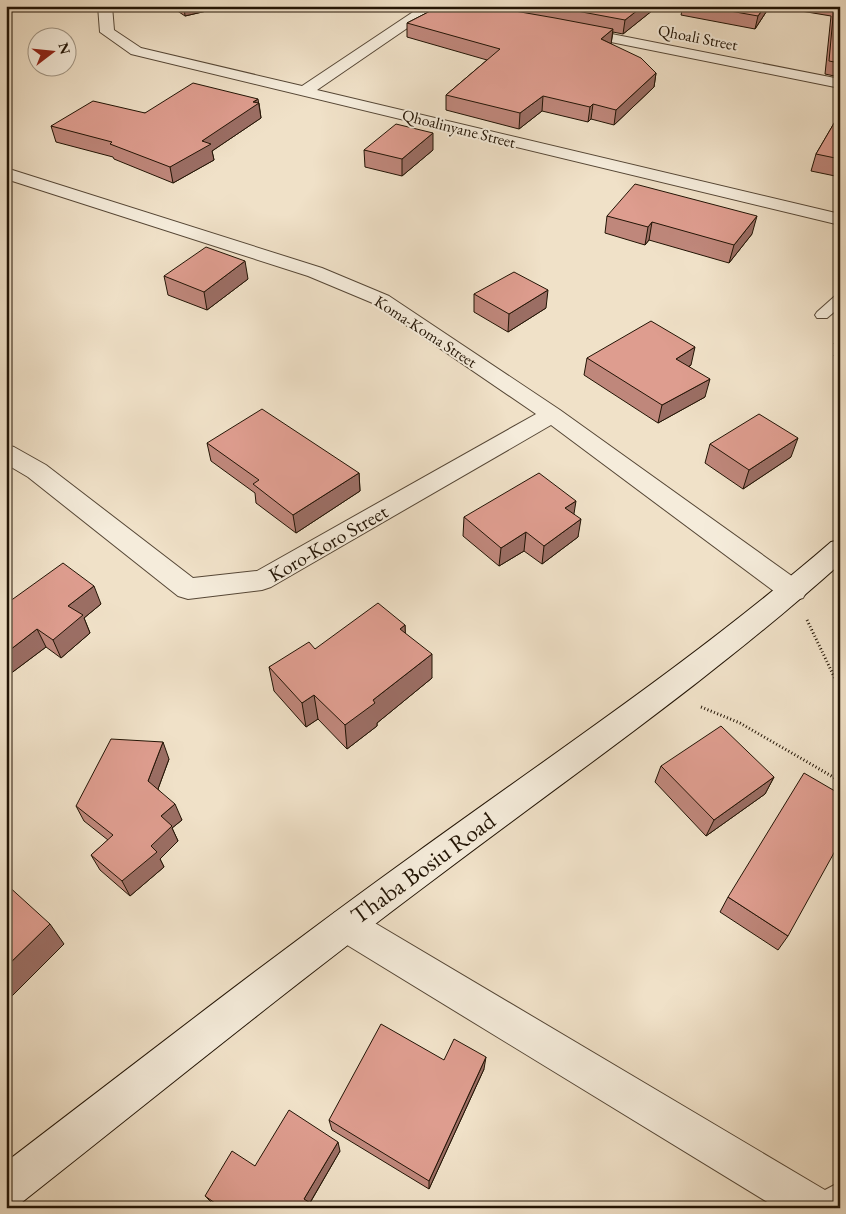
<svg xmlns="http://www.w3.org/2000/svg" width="846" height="1214" viewBox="0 0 846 1214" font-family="'EB Garamond',serif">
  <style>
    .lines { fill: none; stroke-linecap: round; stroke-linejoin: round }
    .lane-casing { stroke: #564736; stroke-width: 2 }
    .street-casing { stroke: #564736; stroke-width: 2 }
    .secondary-casing { stroke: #221405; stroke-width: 2 }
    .path { stroke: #221405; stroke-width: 3; stroke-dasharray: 1 2.5; stroke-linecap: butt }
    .lane { fill: #f5ecdb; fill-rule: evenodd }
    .street { fill: #f5ecdb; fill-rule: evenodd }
    .secondary { fill: #f5ecdb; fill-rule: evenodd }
    .wall { fill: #bf877b; stroke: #221405 }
    .shaded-wall { fill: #9b6e64; stroke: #221405 }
    .building { fill: #de9d8f; stroke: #221405 }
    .labels { text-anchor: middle; stroke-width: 4; stroke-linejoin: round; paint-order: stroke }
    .far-street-label { font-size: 16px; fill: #221405; stroke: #f5ecdb }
    .street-label { font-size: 20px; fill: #221405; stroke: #f5ecdb }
    .near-street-label { font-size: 24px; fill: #221405; stroke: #f5ecdb }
  </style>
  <rect width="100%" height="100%" fill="#f0e1c8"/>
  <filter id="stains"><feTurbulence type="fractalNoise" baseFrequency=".004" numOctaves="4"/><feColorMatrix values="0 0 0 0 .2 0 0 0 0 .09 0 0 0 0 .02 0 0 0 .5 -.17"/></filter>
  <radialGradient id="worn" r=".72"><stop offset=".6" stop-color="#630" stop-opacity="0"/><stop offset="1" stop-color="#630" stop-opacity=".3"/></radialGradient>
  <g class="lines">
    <defs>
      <path id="lane" d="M840,295V307L827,318H817L815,315L817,312L835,296Z"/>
      <path id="street" d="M98,6H112L114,30L141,48L302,86L413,12L447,6L467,8L469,11L467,14L455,13L422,18L317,90L840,214V225L131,54L100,32Z
        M576,27L840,79V88L571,34L569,31Z
        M6,168L322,268L389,296L560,410L803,584L807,591L803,598L793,601L783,598L551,425L271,587L262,590L188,599L178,596L28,477L6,464V445L14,447L46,465L193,578L257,571L536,414L375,304L308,276L6,179Z
        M346,908L358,913L825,1190L840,1182V1208H777L334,937L328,925L334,913Z"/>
      <path id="secondary" d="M840,540V564C714,677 575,773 440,875C298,981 160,1093 21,1203L6,1208V1162C142,1058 277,953 416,853C557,751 698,657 831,542Z"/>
    </defs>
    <!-- lane casing -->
    <use href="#lane" class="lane-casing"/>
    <!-- street casing -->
    <use href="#street" class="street-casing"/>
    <!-- secondary casing -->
    <use href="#secondary" class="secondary-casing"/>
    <!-- path -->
    <path class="path" d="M807,620L840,689
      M701,707L740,723L840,781"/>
    <!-- lane -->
    <use href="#lane" class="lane"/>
    <!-- street -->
    <use href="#street" class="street"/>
    <!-- secondary -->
    <use href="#secondary" class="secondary"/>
  </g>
  <!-- wall -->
  <path class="wall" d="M170,6H228L185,16Z
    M440,6H658L623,34L613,32L611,44L656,73L654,87L614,125L591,119L588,122L542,111L519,129L446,110V95L487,60L407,37V23Z
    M683,6H770L755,29L681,15Z
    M771,6H840V75L839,77L825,74L831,16Z
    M259,103L261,118L212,151L214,160L173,183L114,159L113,157L56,142L51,126L145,113Z
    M840,113V177L811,171L816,154Z
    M364,150H433L402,176L365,167Z
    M607,216L752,234L729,263L649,240L645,245L605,233Z
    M164,276L248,279L207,310L168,295Z
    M474,294L546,308L508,332L474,312Z
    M840,328V358L834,356L838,345L834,344Z
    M587,358L691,365L689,366L705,397L658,423L584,375Z
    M207,443L359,473L360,491L296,533L256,503L255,493L211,461Z
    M710,444L791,457L743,489L705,463Z
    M574,514L578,537L542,564L524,551L499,566L463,536L464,517Z
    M6,604H101L84,618L90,633L61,658L46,647L6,677Z
    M405,625V633L432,678L377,723V726L347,749L318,719L306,727L274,691L269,667L315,649Z
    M169,759L158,789L182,820L172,828L178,841L160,859L164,867L130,896L100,870L91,855L108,840L84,821L76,806Z
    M661,766L774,777L765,794L706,836L655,782Z
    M728,897L788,936L778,950L720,912Z
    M444,1060L484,1069L429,1189L332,1130L329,1120Z
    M340,1151L310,1203L318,1208H219L212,1203L205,1196L255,1166Z"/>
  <!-- shaded-wall -->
  <path class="shaded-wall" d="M184,6H228L185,16Z
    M643,6H658L623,34L625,20Z
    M765,6H770L755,29L758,16Z
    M613,29L611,44L601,39Z
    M656,73L654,87L614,125L616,110Z
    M543,96L542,111L519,129L520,113Z
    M258,99L261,118L212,151L214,160L173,183L170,167L202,141Z
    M593,104L591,119L588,122L590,107Z
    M433,133V150L402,176V159Z
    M757,216L752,234L729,263L734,245Z
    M652,222L649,240L645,245L648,227Z
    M245,261L248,279L207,310L204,292Z
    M548,290L546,308L508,332L509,314Z
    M695,347L691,365L672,376L676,359Z
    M710,379L705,397L658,423L662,405Z
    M798,438L791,457L743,489L749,470Z
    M359,473L360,491L296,533L293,515Z
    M576,501L573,520L565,508Z
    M581,519L578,537L542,564L544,546Z
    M526,532L524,551L499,566L501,548Z
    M94,586L101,604L84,618L90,633L61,658L53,640L68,606Z
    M405,625L406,650L400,629Z
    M37,629L46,647L6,677V653Z
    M432,654V678L377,723V726L347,749L345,725L373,700Z
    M314,695L318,719L306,727L302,703Z
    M163,742L169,759L155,797L148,781Z
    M774,777L765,794L706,836L714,820Z
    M175,804L182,820L172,828L178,841L160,859L164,867L130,896L122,881L151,846L161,816Z
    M50,924L64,944L6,1002V967Z
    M486,1057L484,1069L429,1189V1181Z
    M338,1142L340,1151L308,1206L304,1199Z"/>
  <!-- building -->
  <path class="building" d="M440,6H486L555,18L613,29L601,39L641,58L656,73L616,110L593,104L590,107L543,96L520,113L446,95L500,49L407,23Z
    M550,6H643L625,20Z
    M702,6H765L758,16Z
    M834,6H840V63L829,61Z
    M193,83L258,99L253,102L259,103L202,141L211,144L170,167L110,144L112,142L51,126L93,101L145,113Z
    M840,113V159L816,154Z
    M396,124L433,133L402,159L364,150Z
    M635,184L757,216L734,245L652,222L648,227L607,216Z
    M206,247L245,261L204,292L164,276Z
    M514,272L548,290L509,314L474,294Z
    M651,321L695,347L676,359L710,379L662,405L587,358Z
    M262,409L359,473L293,515L253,484L259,480L207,443Z
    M759,414L798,438L749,470L710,444Z
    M539,473L576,501L565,508L581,519L544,546L526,532L501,548L464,517Z
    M63,563L94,586L68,606L83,615L53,640L37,629L6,653V604Z
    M378,603L405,625L400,629L432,654L373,700L375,703L345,725L314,695L302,703L269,667L309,642L315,649Z
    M721,726L774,777L714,820L661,766Z
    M111,739L163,742L148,781L175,804L161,816L172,826L151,846L157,852L122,881L91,855L113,835L76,806Z
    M804,773L840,794V842L788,936L728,897Z
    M6,884L50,924L6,967Z
    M381,1024L444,1060L454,1039L486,1057L429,1181L329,1120Z
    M289,1110L338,1142L304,1199L318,1208H222L205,1196L232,1151L255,1166Z"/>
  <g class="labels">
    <!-- far-street labels -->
    <g class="far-street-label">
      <text transform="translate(698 37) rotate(11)" y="6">Qhoali Street</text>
      <text transform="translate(459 128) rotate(14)" y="6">Qhoalinyane Street</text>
      <text transform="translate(426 331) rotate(33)" y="6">Koma-Koma Street</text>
    </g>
    <!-- street labels -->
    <g class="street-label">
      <text transform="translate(328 543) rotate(-30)" y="7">Koro-Koro Street</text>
    </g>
    <!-- near-street labels -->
    <g class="near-street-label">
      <text transform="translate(423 868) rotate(-36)" y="8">Thaba Bosiu Road</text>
    </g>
  </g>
  <!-- margin -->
  <rect width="846" height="1214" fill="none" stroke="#f0e1c8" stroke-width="25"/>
  <rect x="8" y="8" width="831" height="1199" fill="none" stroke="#221405" stroke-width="2.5"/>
  <rect x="12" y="12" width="821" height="1189" fill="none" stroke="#221405"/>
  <!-- north arrow -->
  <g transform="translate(52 52) rotate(74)"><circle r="24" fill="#f5ecdb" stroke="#a19685"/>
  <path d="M0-4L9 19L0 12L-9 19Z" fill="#8f2418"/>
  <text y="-8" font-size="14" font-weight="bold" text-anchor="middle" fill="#221405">N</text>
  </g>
  <rect width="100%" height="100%" filter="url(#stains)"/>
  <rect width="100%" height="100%" fill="url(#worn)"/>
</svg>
